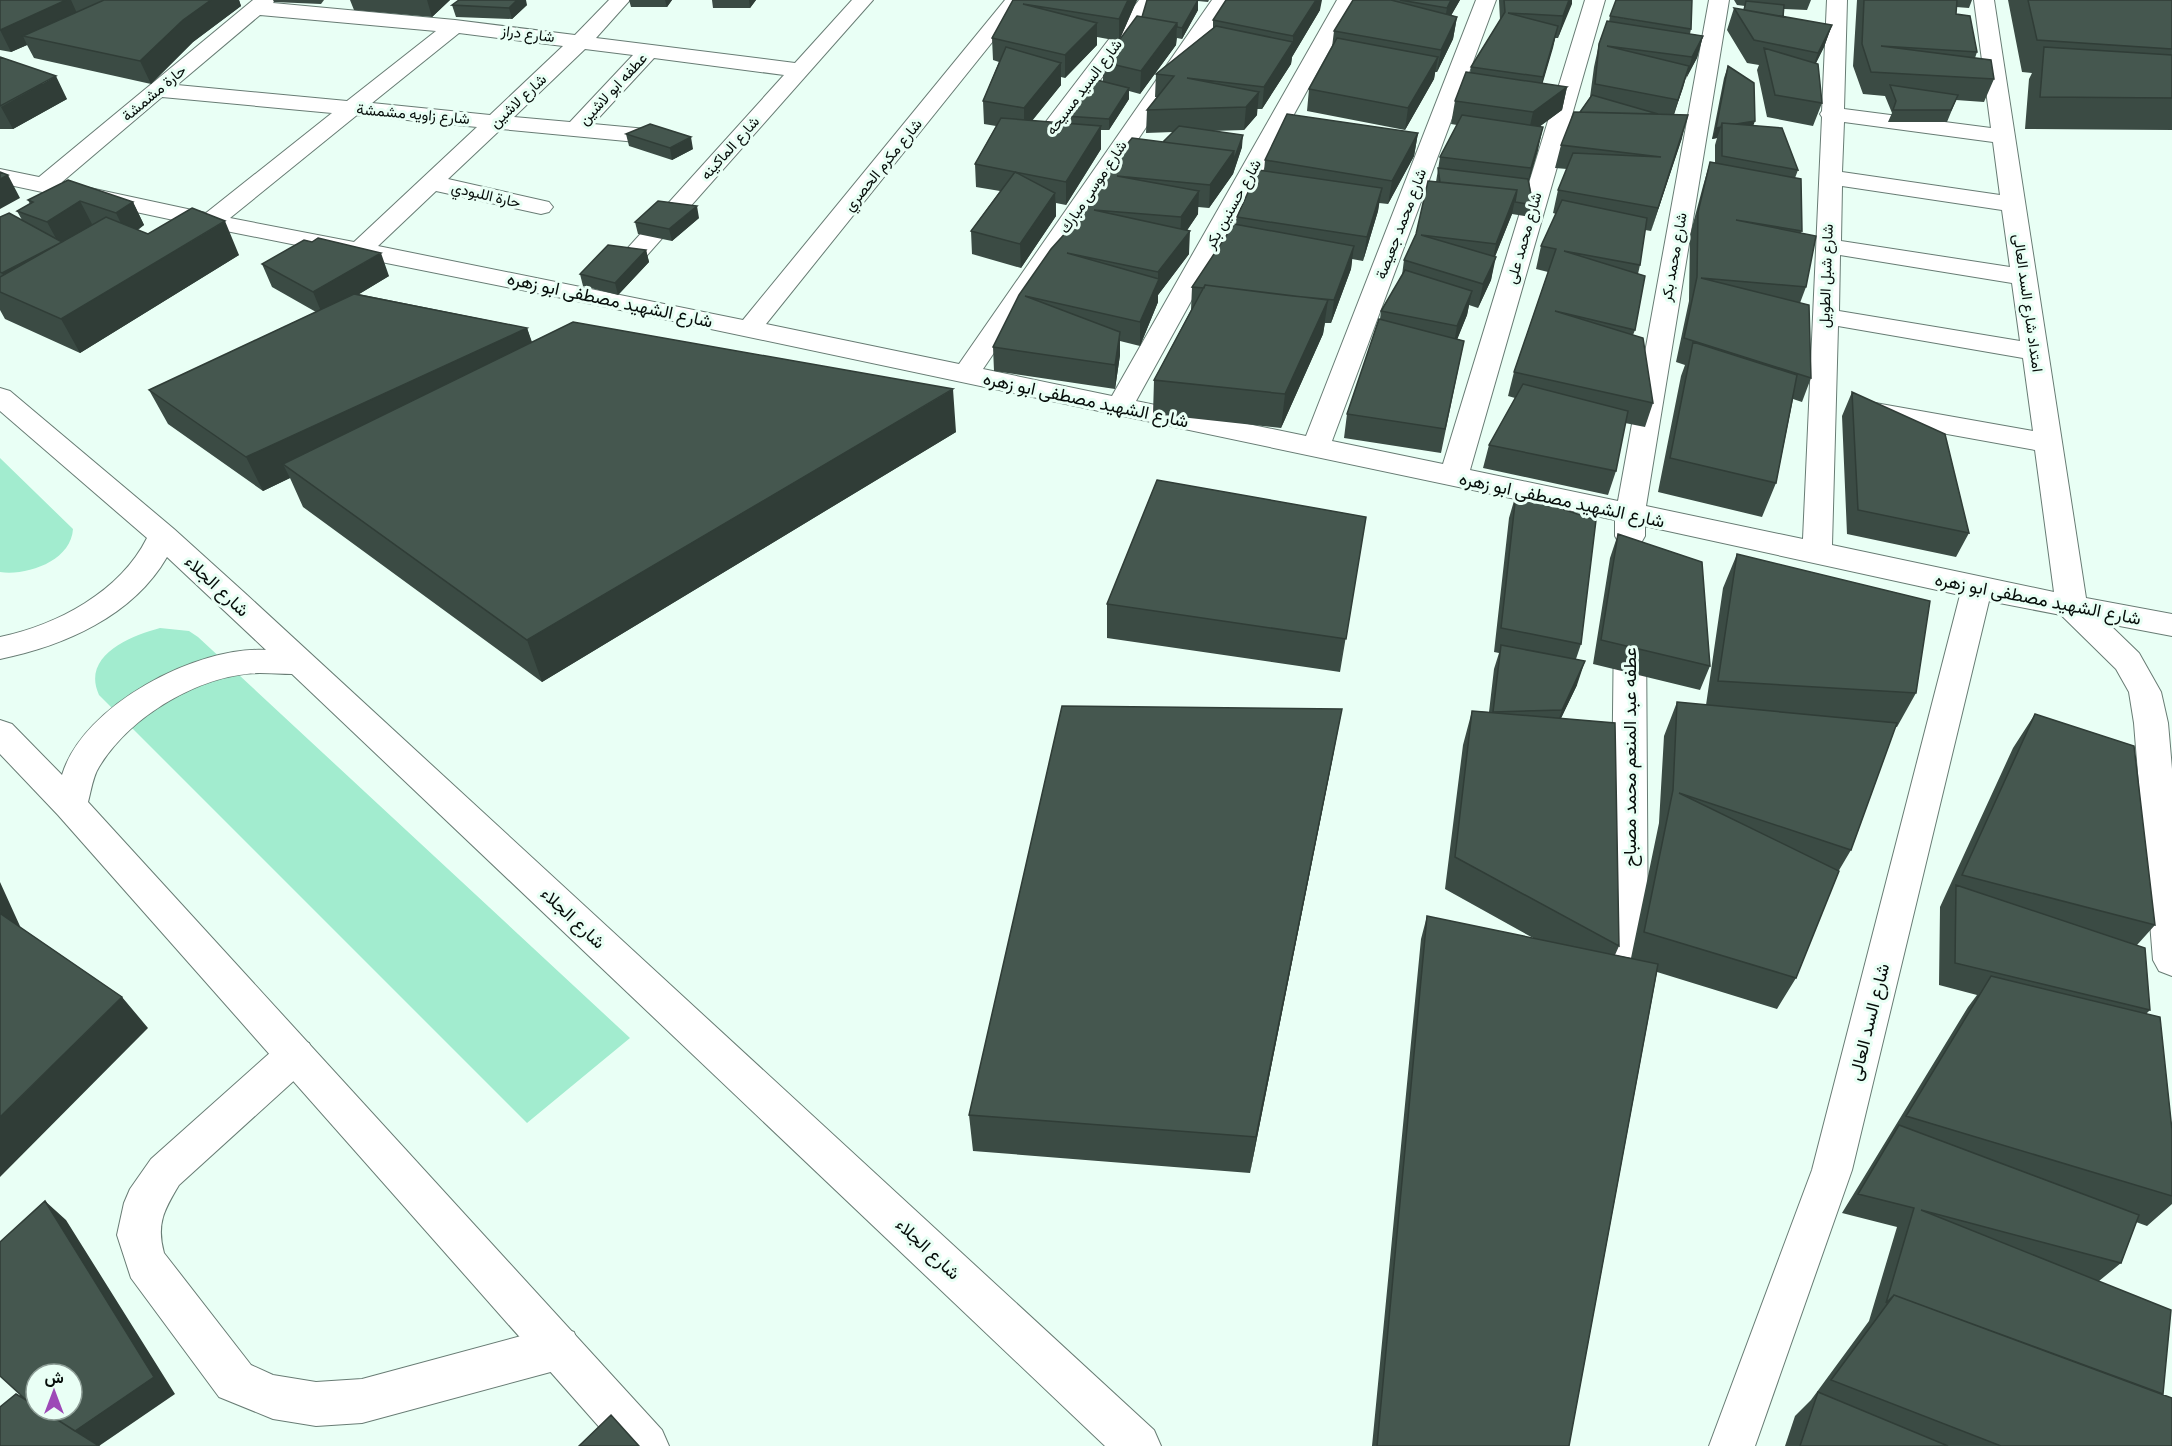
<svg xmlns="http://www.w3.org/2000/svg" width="2172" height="1446" viewBox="0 0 2172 1446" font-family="Merriweather,Vazirmatn,serif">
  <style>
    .green { fill: #a2eccf }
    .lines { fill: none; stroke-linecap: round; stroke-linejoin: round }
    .minor-casing { stroke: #687c74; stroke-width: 2 }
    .major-casing { stroke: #687c74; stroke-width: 2 }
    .minor { fill: #fff; fill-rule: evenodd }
    .major { fill: #fff; fill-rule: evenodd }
    .wall { fill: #3b4b44 }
    .shaded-wall { fill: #303d37 }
    .building { fill: #45574f; stroke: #303d37; stroke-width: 1.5 }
    .labels { text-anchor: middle; stroke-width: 6; stroke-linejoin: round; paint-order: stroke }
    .far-street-label { font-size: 15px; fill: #060d0a; stroke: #e9fff5 }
    .street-label { font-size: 18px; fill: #060d0a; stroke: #e9fff5 }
  </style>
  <rect width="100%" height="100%" fill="#e9fff5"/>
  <!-- green -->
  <path class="green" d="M0,458L73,529C71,561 27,576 0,572Z
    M160,628L189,631L198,637L630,1038L527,1123L99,695C81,656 130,636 160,628Z"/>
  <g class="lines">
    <defs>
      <path id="minor" d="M253,0H275L273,3L455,20L575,35L609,0H630L596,38L795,63L852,0H873L619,287L610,290L601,287L597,282L784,75L654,58L593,124L668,131L676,133L679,138L676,143L668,145L501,129L448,179L549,202L553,207L549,212L541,214L436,191L378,246L743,320L1005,0H1026L766,324L959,364L1212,0H1232L983,369L1112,396L1337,0H1357L1136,401L1306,436L1476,0H1496L1332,441L1443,464L1585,0H1605L1470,470L1618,501L1709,0H1729L1646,506L1803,539L1822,117L1820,114L1822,111L1827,0H1847L1844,109L1991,128L1974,0H1994L2086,598L2172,614V636L2109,624L2139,653L2161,692L2168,723L2172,769V976L2159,971L2153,960L2134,723L2129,692L2116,669L2061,615L1989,601L1852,1170L1755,1446H1709L1812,1170L1960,595L1645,526V536L1641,543L1630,546L1619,543L1615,536V520L597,305L211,228L0,183V169L39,177ZM260,15L436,31L347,101L177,85ZM459,33L563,46L490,115L372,103ZM585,49L633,55L570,122L514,117ZM162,97L332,113L206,213L62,182ZM357,115L477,127L354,242L230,218ZM1844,122L1993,142L2000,195L1842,172ZM1842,186L2002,210L2010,267L1841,241ZM1840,255L2012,283L2020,341L1839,311ZM1838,326L2023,358L2033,431L1864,401L1854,404L1850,410L1854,416L1864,419L2035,450L2054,592L1832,545Z
        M1139,0H1160L1038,163L1030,165L1022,163L1018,158L1022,153Z
        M1630,618L1641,621L1646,629L1648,964L1642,975L1629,980L1616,975L1610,964L1614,629L1619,621Z
        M295,1038L309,1043L314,1055L309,1067L179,1185C164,1210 156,1224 164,1253L251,1365L273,1375L316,1382L362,1379L558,1326L574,1332L580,1348L574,1364L558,1370L362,1423L316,1426L273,1419L219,1397L131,1278L117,1235L124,1203L130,1189L151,1159L281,1043Z"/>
      <path id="major" d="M0,388L10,391L174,529L247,595L1154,1430L1161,1446H1105L292,674C281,674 271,673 260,673C200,674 130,716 99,767C93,776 91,791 88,802L662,1430L669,1446H616L58,815L0,754V720L12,724L62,775C83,705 197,646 266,650L167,557C133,616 64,646 0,659V637C57,625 120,592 147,538L0,411Z"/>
    </defs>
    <!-- minor casing -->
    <use href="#minor" class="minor-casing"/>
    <!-- major casing -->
    <use href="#major" class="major-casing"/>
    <!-- minor -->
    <use href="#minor" class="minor"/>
    <!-- major -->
    <use href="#major" class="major"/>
  </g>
  <!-- wall -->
  <path class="wall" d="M0,0H239L241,6L193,42L151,84L34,58L27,45L11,52L0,50Z
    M273,0H324L321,4L274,2Z
    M350,0H450L432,17L354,10Z
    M629,0H672L667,7H631Z
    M712,0H756L750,8H713Z
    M1013,0H1137L1119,41L1097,37V45L1065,78L1061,77V85L1032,121L1066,123V116L1103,82V62L1142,17L1147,0H1209L1208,2L1198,1V10L1182,39L1177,38L1176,45L1140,94L1129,91V99L1109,130H1101V149L1066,205L1056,203V216L1021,268L972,254L971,231L1000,191L976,187L975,164L996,126L984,124L983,101L999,62L993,60L992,38Z
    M1353,0H1460L1451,15L1457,17L1453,39L1437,72H1435L1434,79L1405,130L1307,111L1309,89L1332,47L1334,31Z
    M1499,0H1572L1558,38H1555L1542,84L1567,87L1562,110L1539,127L1538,150L1529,181L1533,205L1530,217L1512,214L1495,256L1491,280L1478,308L1469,305L1467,315L1457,339L1464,341L1441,453L1344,438L1347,414L1380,319L1381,311L1402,275L1404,260L1416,234L1436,182L1440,157L1457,125L1451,124L1455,101L1470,73L1471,67L1500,20Z
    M1734,0H1811L1807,10L1784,9L1783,17L1832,25L1824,47L1816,63L1822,103L1813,126L1767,117L1757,70L1759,65L1747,63L1727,30L1734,8L1744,10L1745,6L1737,5Z
    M1857,0H1972L1969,8L1956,7V14L1977,52L1975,58L1994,79L1984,102L1956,100L1947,122H1888L1892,113L1885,96L1863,94L1853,66Z
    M2008,0H2172V130L2025,129L2029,79L2032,73L2022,72Z
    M452,5H527L512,19L456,17Z
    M1320,10L1292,57L1291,64L1262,109H1257V115L1244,130L1212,131L1242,147L1233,174L1209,208L1198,207V214L1187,230L1189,254L1158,295V302L1140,346L1120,341V355L1115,389L994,371L993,347L1051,249L1173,132L1146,133L1147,110L1157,97H1155L1156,74L1213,28V20Z
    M1610,16L1691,29L1690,34L1703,36L1697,58L1685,79L1674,115L1682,138L1651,231L1645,230L1640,265L1638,274L1635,330L1633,335L1653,403L1645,427L1625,423L1616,471L1608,495L1483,468L1489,445L1515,398L1508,396L1514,372L1548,272L1536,269L1541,246L1556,214L1553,213L1558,190L1567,169L1555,168L1561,145L1580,112L1590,97L1594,67L1599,44L1609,22Z
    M0,57L67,99L13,129H0Z
    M1728,66L1753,125L1798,170L1795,178L1802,231L1801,233L1806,287L1800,303L1811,378L1802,402L1793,399L1776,483L1762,517L1658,492L1681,376L1685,365L1676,362L1689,301L1690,235L1703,186L1710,162L1715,163V145L1717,138L1712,139L1724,78Z
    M1418,133L1414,156L1388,204L1379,203L1378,211L1363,261L1352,259L1351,269L1331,323H1325L1323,334L1281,428L1153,414L1154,380L1191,310L1192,287L1236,224L1237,217L1264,171L1265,160Z
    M626,134L693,149L672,160L629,146Z
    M28,200L133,202L144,225L138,230L148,234L239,255L80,353L5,319L0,310V217L22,220L17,211L30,204Z
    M699,218L672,241L638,234L635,222Z
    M312,242L389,276L359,294L527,328L532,342L956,432L542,682L303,507L290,478L263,491L168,424L149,390L316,312L272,287L262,264Z
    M646,250L649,262L618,295L583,286L580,274Z
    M1852,392L1969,533L1956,557L1847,534L1842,416Z
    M1516,494L1581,644L1576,659L1577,685L1561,718L1619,946L1615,955L1631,958L1659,823L1664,736L1677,702L1706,705L1723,588L1737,554L1916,693L1897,727H1895L1851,850L1838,872L1796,978L1777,1009L1657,972L1569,1446H1372L1421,939L1427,916L1535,939L1445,889L1463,745L1472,711L1489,712L1494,669L1499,653L1494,652L1509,518Z
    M1366,517L1340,672L1107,638V604Z
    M1618,534L1710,666L1700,690L1593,664L1610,558Z
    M2035,714L2155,925L2137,945L2150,1010L2146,1014L2172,1130V1204L2147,1226L2136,1222L2121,1263L2099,1281L2163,1394L2172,1446H1785L1795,1416L1811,1400L1869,1321L1897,1227L1842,1213L1968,1007L1977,995L1939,985L1940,907L2013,748Z
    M1334,751L1250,1173L973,1151L969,1115Z"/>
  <!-- shaded-wall -->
  <path class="shaded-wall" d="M66,0H71L80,20L23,36L27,45L11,52L0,30Z
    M211,0H239L241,6L193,42L151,84L140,61L183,20Z
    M427,0H450L432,17Z
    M517,0H526L527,5L512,19L509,8Z
    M665,0H672L667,7Z
    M749,0H756L750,8Z
    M1128,0H1137L1119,41V19Z
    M1198,0V10L1182,39V28Z
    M1316,0H1322L1320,10L1292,57L1291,64L1262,109L1264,87L1293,43V36Z
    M1451,0H1460L1443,30L1447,8Z
    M1569,0H1572V4L1558,38L1563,16Z
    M1457,17L1453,39L1437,72L1441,50Z
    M1097,23V45L1065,78V55Z
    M1177,23L1176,45L1140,94L1141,71Z
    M1832,25L1824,47L1810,75L1818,53Z
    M1558,26L1553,48L1538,99L1543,77Z
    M1703,36L1697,58L1686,79L1692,57Z
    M1438,57L1434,79L1405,130L1408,108Z
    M1061,63V85L1024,130V108Z
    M1689,66L1683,88L1671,122L1678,100Z
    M56,76L67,99L13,129L1,107Z
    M1567,87L1562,110L1528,135L1533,112Z
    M1129,88V99L1109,130V119Z
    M1259,92L1257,115L1244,130L1246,107Z
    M1688,115L1682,138L1651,231L1658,208Z
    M1755,121L1751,132L1722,126Z
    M1101,126V149L1066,205V182Z
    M1543,127L1538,150L1526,191L1531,168Z
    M1721,127L1717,138L1712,139L1716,128Z
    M1418,133L1414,156L1388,204L1392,181Z
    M1243,135L1242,147L1233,174L1209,208L1210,185Z
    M691,137L693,149L672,160L670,148Z
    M8,175L20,198L0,209V179Z
    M1382,188L1378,211L1363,261L1367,237Z
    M1517,190L1512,214L1491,267L1496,257L1491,280L1478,308L1483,284L1491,268L1496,244Z
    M1199,191L1198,214L1180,241L1181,217Z
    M1055,193L1056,216L1021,268L1020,244Z
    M80,201L92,224L16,297L2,273L59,244L47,222Z
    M133,202L144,225L127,236L116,213Z
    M697,206L699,218L672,241L669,229Z
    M225,221L239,255L80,353L61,319Z
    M1190,231L1189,254L1158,295V302L1140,346V322L1158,281V272Z
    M1354,246L1351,269L1331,323L1334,300Z
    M646,250L649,262L618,295L615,283Z
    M381,253L389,276L323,316L313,292Z
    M1472,291L1467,315L1453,350L1457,326Z
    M1328,300L1323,334L1281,428L1285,394Z
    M527,328L538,362L283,464L290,478L263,491L246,457Z
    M1120,332V355L1115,389V365Z
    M953,389L956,432L542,682L527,640Z
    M1585,661L1577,685L1554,733L1562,710Z
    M1342,709L1334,751L1250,1173L1256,1137Z
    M0,882L29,946L1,914L0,911Z
    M122,997L148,1028L0,1177V1117Z
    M45,1201L66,1220L175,1394L99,1446L74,1431Z"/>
  <!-- building -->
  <path class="building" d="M0,0H66L0,30Z
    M104,0H211L183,20L140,61L23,36Z
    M459,0H517L509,8L452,5Z
    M1013,0H1128L1119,19L1023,4L1097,23L1065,55L992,38Z
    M1147,0H1198L1182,28L1177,27V23L1142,17Z
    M1226,0H1316L1293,36L1213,20Z
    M1353,0H1391L1457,17L1441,50L1334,31Z
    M1400,0H1451L1447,8Z
    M1504,0H1569L1563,16L1508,13L1558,26L1543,77L1471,67L1505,12Z
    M1616,0H1692L1691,29L1610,16Z
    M1864,0H1957L1956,14L1970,16L1977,52L1881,46L1991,60L1994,79L1871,72L1862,44Z
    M2028,0H2172V49L2037,40Z
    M1746,1L1784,5L1783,17L1744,10Z
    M1734,8L1832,25L1818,53L1754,40Z
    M1137,16L1177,23L1141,71L1103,62Z
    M1607,21L1703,36L1692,57L1607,46L1689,66L1678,100L1595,84L1599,44Z
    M1216,26L1293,42L1264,87L1187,78L1259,92L1246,107L1147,110L1174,76L1156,74Z
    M1337,38L1438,57L1408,108L1309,89Z
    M1006,47L1061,63L1024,108L983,101Z
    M2044,47L2172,55V98L2040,97Z
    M1764,48L1818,64L1822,103L1775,95Z
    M0,57L56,76L0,106Z
    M1728,66L1754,83L1755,121L1736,124L1722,123L1721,127L1716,128Z
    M1466,72L1567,87L1533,112L1455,101Z
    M1093,79L1129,88L1109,119L1066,116Z
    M1890,85L1958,95L1951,110H1893L1896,101Z
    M1592,95L1658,114L1580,112Z
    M1574,112L1688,115L1658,208L1558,190L1573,153L1661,157L1561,145Z
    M1287,114L1418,133L1392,181L1265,160Z
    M1462,115L1543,127L1531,168L1440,157Z
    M1001,118L1101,126L1066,182L1015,172L1055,193L1020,244L971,231L1015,172L975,164Z
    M1722,123L1782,128L1798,170L1722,156Z
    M650,124L691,137L670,148L626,134Z
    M1179,126L1243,135L1233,162L1234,151L1163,142Z
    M1132,138L1234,151L1210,185L1117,176L1199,191L1181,217L1094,210L1190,231L1158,272L1067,253L1159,279L1140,322L1025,296L1120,332L1115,365L993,347L1019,295L1051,249L1087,209L1102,175Z
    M1710,162L1801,179L1802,231L1736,220L1816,236L1806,287L1701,278L1809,305L1811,378L1684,338L1697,277L1698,212Z
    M1438,168L1528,179L1533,205L1515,202L1517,190L1440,182Z
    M1258,170L1382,188L1367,237L1237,217Z
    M0,172L8,175L0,179Z
    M68,180L133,202L116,213L80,201L47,222L17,211L33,202L28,200Z
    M1428,181L1517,190L1496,244L1421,235L1496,257L1483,284L1404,260L1416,234Z
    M1562,200L1647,218L1640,265L1564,251L1645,276L1635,330L1555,311L1643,338L1653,403L1514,372L1556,249L1541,246Z
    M658,201L697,206L669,229L635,222Z
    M192,208L225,221L61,319L0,292V277L106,217L148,234Z
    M9,213L62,242L2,273L0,272V217Z
    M1234,224L1354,246L1334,300L1293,296L1205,285L1204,288L1192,287Z
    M318,238L381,253L313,292L262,264L304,240L312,242Z
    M608,245L646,250L615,283L580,274Z
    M1405,270L1472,291L1457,326L1381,311Z
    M1205,285L1328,300L1285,394L1154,380Z
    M354,294L527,328L246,457L149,390Z
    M1379,319L1464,341L1445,429L1347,414Z
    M573,322L953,389L527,640L283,464Z
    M1693,342L1797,375L1776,483L1670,458Z
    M1523,384L1628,411L1616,471L1489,445Z
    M1852,392L1945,434L1969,533L1858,510Z
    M1157,480L1366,517L1346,639L1107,604Z
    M1516,494L1596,520L1581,644L1501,628Z
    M1618,534L1702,562L1710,666L1601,640Z
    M1737,554L1930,601L1916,693L1718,681Z
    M1501,645L1585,661L1562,710L1493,712Z
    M1677,702L1897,723L1851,850L1679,793L1839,871L1796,978L1644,932L1673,790Z
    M1062,706L1342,709L1256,1137L969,1115Z
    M1472,711L1615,723L1619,946L1455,857Z
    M2035,714L2134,746L2155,925L1962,875Z
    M1956,885L2145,948L2150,1010L1955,963Z
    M0,911L1,914L122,997L0,1117Z
    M1427,916L1658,964L1569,1446H1377Z
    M1991,976L2160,1017L2172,1130V1196L1906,1116Z
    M1899,1125L2139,1215L2121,1263L1921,1210L2171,1310L2163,1394L1894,1295L1886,1303L1914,1208L1858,1194Z
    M45,1201L154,1377L75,1431L42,1410H72V1374H36V1406L24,1398L0,1376V1242Z
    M1894,1295L2172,1398V1446H2001L1831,1380Z
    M1818,1392L1948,1446H1800Z
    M16,1394L36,1406V1410H42L99,1446H0V1407Z
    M611,1415L639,1446H579Z"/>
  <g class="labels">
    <!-- far-street labels -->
    <g class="far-street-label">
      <text transform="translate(528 34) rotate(7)" y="5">شارع دراز</text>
      <text transform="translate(1084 87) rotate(-53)" y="5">شارع السيد مسيحه</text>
      <text transform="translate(613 89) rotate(-47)" y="5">عطفه ابو لاشين</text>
      <text transform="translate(154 93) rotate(-40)" y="5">حارة مشمشة</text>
      <text transform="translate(518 101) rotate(-43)" y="5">شارع لاشين</text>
      <text transform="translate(413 114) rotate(5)" y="5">شارع زاويه مشمشة</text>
      <text transform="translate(730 148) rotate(-48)" y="5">شارع الماكينه</text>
      <text transform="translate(883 165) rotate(-51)" y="5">شارع مكرم الحصري</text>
      <text transform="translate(1093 187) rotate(-56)" y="5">شارع موسى مبارك</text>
      <text transform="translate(486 195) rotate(13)" y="5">حارة اللبودي</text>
      <text transform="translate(1233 204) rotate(-61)" y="5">شارع حسنين بكر</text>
      <text transform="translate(1401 224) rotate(-69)" y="5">شارع محمد جعيصة</text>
      <text transform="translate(1524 238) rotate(-74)" y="5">شارع محمد على</text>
      <text transform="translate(1674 257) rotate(-80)" y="5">شارع محمد بكر</text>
      <text transform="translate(1826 276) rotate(-88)" y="5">شارع شبل الطويل</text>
      <text transform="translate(2028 303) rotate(82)" y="5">امتداد شارع السد العالى</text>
    </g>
    <!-- street labels -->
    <g class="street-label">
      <text transform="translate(610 300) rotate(12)" y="6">شارع الشهيد مصطفى ابو زهره</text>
      <text transform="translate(1086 400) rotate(12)" y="6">شارع الشهيد مصطفى ابو زهره</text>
      <text transform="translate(1562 500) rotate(12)" y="6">شارع الشهيد مصطفى ابو زهره</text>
      <text transform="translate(217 586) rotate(43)" y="6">شارع الجلاء</text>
      <text transform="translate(2038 599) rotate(11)" y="6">شارع الشهيد مصطفى ابو زهره</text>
      <text transform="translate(1630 757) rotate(-90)" y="6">عطفه عبد المنعم محمد مصباح</text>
      <text transform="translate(573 918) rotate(43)" y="6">شارع الجلاء</text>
      <text transform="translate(1869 1022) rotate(-76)" y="6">شارع السد العالى</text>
      <text transform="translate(928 1249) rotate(43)" y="6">شارع الجلاء</text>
    </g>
  </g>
  <!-- north arrow -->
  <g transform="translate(54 1392)"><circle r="28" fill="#e9fff5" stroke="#8e9e97" stroke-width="1.5"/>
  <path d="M0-4.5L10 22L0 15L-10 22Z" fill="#9d49b7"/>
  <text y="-9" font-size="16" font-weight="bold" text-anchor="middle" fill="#060d0a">ش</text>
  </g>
</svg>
